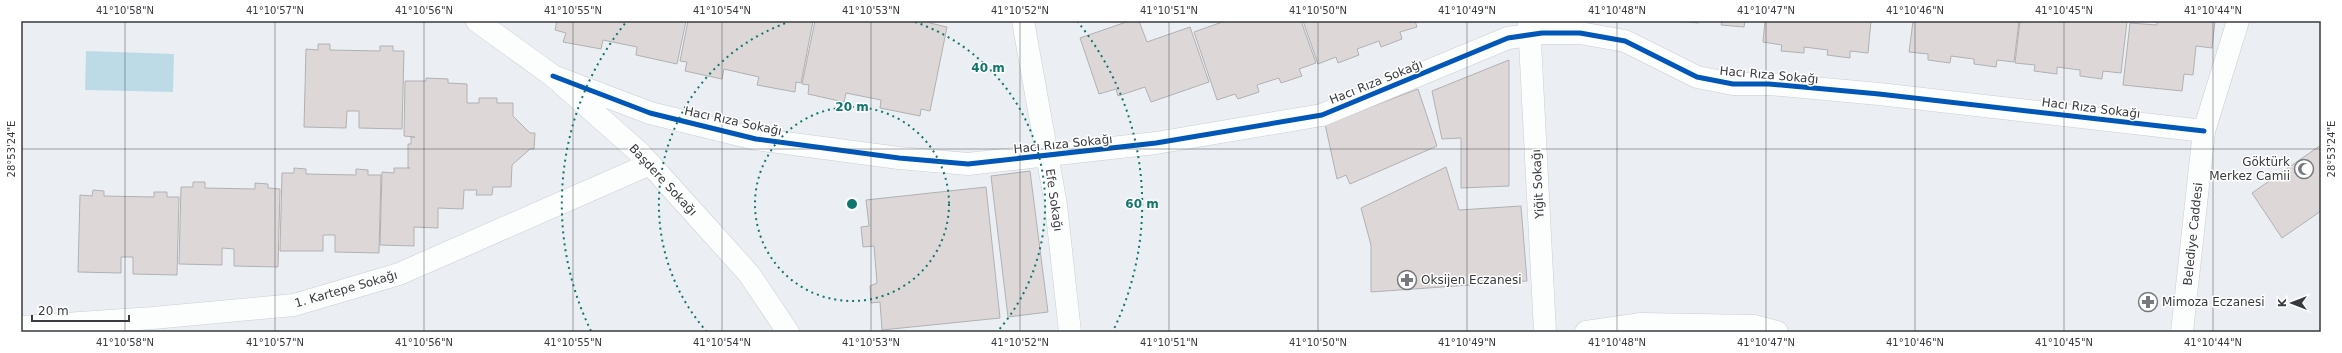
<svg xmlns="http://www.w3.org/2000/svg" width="2342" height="353" viewBox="0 0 2342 353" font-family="'DejaVu Sans',sans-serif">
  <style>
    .water { fill: #bddbe6 }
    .building { fill: #ddd7d7; stroke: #b1b1b3 }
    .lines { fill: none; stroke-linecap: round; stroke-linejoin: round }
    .minor-casing { stroke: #cacdd1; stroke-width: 23 }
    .major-casing { stroke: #cacdd1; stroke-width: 23 }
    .minor { stroke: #fcfdfd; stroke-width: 22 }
    .major { stroke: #fcfdfd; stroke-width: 22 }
    .cycleway-casing { stroke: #fff; stroke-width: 8 }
    .cycleway { stroke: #0057b8; stroke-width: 5 }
    .ticks { fill: none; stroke: #373a3e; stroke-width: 1; stroke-opacity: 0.45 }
    .ring { fill: none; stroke: #0f766e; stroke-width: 2; stroke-dasharray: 2 4 }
    .labels { text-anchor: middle; stroke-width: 3; stroke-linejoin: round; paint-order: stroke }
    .street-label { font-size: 12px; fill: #373a3e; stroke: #fff }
    .poi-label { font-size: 12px; fill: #373a3e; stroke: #fff; text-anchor: start }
    .centre { fill: #0f766e; stroke: #fff; stroke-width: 2 }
    .ring-label { font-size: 12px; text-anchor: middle; font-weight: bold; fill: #0f766e; stroke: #fff; stroke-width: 3; stroke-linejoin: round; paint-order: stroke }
    .neatline { fill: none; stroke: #373a3e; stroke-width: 1.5 }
    .ticks-label { font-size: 10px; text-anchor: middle; fill: #373a3e }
  </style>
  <rect width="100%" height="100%" fill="#ebeff4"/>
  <!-- water -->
  <path class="water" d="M86,51L174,54L173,92L85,90Z"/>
  <!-- building -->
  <path class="building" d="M557,21H686L677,64L636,55L637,47L603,40L601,49L563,42L566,33L555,30Z
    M688,21H813L801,83L796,82L795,92L757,85L759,77L724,69L722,79L685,71L687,62L680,61Z
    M815,21H930V23L947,27L930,111L921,109L920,116L880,108L881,100L846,93L844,102L808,94L809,85L802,84Z
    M1129,21H1139L1147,42L1190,27L1209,82L1151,102L1145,87L1118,96L1116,89L1099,94L1080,38Z
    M1225,21H1301L1316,63L1299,69L1302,76L1281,83L1279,78L1257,85L1259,92L1238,99L1235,94L1217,100L1194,32Z
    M1303,21H1415L1417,27L1400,32L1402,39L1381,47L1379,41L1357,49L1359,55L1338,63L1336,57L1318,64Z
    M1682,21H1698V23Z
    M1722,21H1745L1744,27L1721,25Z
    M1765,21H1871L1868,53L1850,51V58L1827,55L1828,50L1804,47V53L1781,51L1782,45L1763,42Z
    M1913,21H2019L2014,62L1997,60L1996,67L1974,64V59L1951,56L1950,63L1928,60V54L1909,52Z
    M2020,21H2127L2121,73L2103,71L2102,79L2080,76V70L2057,67V74L2034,71L2035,65L2015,63Z
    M2157,21H2215L2212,48L2196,46L2193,75L2184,74L2182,91L2123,85L2130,23L2157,25Z
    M318,44H330V50L380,51V46H393V51H404L402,129L359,128V111H347L346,128L304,127L306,49L318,50Z
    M1509,60V186L1461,188V138L1442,139L1432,91Z
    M426,78L448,79V83L467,84V103H479V98H497V103H513V116L530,133H535L534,149H530L512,165L511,187H493L492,195H476L477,190H464L463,209L438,208V228L414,227V246L380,245L382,172L394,173V168H410H408V144H411V137H415L404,136L405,81H426Z
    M1418,89L1437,146L1350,184L1346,175L1337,179L1325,124Z
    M2321,145V211L2282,238L2252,193Z
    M1446,167L1459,210L1521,206L1527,281L1371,292V245L1361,208Z
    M294,168L306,169V174L356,175V169L368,170V175H381L379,253L335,252V235H323V251H280L282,173H294Z
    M1030,171L1048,312L1008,317L991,176Z
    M193,182H205V188L255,189V183L268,184V188L280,189L278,267L234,266V249L222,248V265L179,264L181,187H193Z
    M986,187L1000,318L882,330L880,302L871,303L870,286L877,283L874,246L863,247L861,227L869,226L866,200Z
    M93,190L104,191V196L154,197V192H167V197H179L177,275L133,274V257H121V273L78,272L80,195L92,196Z"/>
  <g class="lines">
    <defs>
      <path id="minor" d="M477,21L553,76L641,154L749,274L788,332
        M1023,21L1056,205L1070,332
        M1529,22L1545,332
        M553,76L650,113L756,139L899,158L968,164L1156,143L1322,115L1508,38L1542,33H1580L1625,41L1697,77L1733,84H1769L1879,94L2204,131
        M21,327L153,318L294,305L399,274L650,164"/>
      <path id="major" d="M1586,332L1641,324L1755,326L1777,332
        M2182,332L2204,131L2238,21"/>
    </defs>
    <!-- minor casing -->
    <use href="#minor" class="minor-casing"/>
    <!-- major casing -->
    <use href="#major" class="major-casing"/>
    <!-- minor -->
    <use href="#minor" class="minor"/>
    <!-- major -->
    <use href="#major" class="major"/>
    <defs>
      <path id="cycleway" d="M553,76L650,113L756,139L899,158L968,164L1156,143L1322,115L1508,38L1542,33H1580L1625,41L1697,77L1733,84H1769L1879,94L2204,131"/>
    </defs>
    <!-- cycleway casing -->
    <use href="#cycleway" class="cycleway-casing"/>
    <!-- cycleway -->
    <use href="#cycleway" class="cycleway"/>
  </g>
  <!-- ticks -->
  <path class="ticks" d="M125,21V332M275,21V332M424,21V332M573,21V332M722,21V332M871,21V332M1020,21V332M1169,21V332M1318,21V332M1467,21V332M1617,21V332M1766,21V332M1915,21V332M2064,21V332M2213,21V332M21,149H2321"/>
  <!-- distance rings -->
  <g class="ring">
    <circle cx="852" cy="204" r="97"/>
    <path d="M707 332A193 193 0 0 1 789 22M915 22A193 193 0 0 1 997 332"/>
    <path d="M591 331A290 290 0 0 1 627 21M1077 21A290 290 0 0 1 1113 331"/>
  </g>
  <!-- icons -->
  <defs>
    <symbol id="mosque-ring" viewBox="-11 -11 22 22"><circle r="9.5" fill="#fff" stroke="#76797e" stroke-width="1.5"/><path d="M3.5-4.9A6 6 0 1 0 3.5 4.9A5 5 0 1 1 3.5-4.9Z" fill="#76797e"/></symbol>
    <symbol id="pharmacy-ring" viewBox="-11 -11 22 22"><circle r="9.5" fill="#fff" stroke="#76797e" stroke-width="1.5"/><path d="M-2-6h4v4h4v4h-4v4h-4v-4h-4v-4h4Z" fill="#76797e"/></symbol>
  </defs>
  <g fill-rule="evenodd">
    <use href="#mosque-ring" x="2293" y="158" width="22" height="22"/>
    <use href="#pharmacy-ring" x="1396" y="269" width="22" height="22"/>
    <use href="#pharmacy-ring" x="2137" y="291" width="22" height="22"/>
  </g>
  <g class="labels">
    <!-- street labels -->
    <g class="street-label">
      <text transform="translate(1769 75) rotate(5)" y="4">Hacı Rıza Sokağı</text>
      <text transform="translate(1376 82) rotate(-22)" y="4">Hacı Rıza Sokağı</text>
      <text transform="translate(2091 108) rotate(7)" y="4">Hacı Rıza Sokağı</text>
      <text transform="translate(733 121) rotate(12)" y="4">Hacı Rıza Sokağı</text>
      <text transform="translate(1063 144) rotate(-6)" y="4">Hacı Rıza Sokağı</text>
      <text transform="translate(663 180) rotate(47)" y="4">Başdere Sokağı</text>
      <text transform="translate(1538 184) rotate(-93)" y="4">Yiğit Sokağı</text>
      <text transform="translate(1054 200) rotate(82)" y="4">Efe Sokağı</text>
      <text transform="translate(2193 234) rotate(-84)" y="4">Belediye Caddesi</text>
      <text transform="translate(346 289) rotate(-16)" y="4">1. Kartepe Sokağı</text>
    </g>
    <!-- poi labels -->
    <g class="poi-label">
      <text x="2290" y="166" text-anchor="end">Göktürk<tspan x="2290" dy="14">Merkez Camii</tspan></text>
      <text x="1421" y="284">Oksijen Eczanesi</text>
      <text x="2162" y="306">Mimoza Eczanesi</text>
    </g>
  </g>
  <circle cx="852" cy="204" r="6" class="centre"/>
  <g class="ring-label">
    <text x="988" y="72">40 m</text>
    <text x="852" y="111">20 m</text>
    <text x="1142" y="208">60 m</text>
  </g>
  <!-- border -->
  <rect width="2342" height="353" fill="none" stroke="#ffffff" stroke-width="44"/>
  <!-- north arrow -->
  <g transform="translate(2292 303) rotate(270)" stroke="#ffffff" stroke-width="3" paint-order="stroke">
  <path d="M0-3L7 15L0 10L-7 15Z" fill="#373a3e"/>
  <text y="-6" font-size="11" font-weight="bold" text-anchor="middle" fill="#373a3e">K</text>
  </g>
  <!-- scale -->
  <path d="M32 315v6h97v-6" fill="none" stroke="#373a3e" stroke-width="2"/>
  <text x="38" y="315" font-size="12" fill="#373a3e" stroke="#ffffff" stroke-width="3" paint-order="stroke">20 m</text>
  <rect x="22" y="22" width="2298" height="309" class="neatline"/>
  <g class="ticks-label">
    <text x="125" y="14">41°10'58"N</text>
    <text x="275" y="14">41°10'57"N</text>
    <text x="424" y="14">41°10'56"N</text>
    <text x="573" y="14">41°10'55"N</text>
    <text x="722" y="14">41°10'54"N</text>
    <text x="871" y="14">41°10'53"N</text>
    <text x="1020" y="14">41°10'52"N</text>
    <text x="1169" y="14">41°10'51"N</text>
    <text x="1318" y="14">41°10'50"N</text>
    <text x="1467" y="14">41°10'49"N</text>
    <text x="1617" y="14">41°10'48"N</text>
    <text x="1766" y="14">41°10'47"N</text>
    <text x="1915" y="14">41°10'46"N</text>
    <text x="2064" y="14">41°10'45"N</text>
    <text x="2213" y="14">41°10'44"N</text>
    <text transform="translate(2331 149) rotate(-90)" y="4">28°53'24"E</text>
    <text transform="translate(11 149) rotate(-90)" y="4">28°53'24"E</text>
    <text x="125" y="346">41°10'58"N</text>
    <text x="275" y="346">41°10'57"N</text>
    <text x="424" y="346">41°10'56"N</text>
    <text x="573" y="346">41°10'55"N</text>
    <text x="722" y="346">41°10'54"N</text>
    <text x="871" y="346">41°10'53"N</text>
    <text x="1020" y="346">41°10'52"N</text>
    <text x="1169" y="346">41°10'51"N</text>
    <text x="1318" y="346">41°10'50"N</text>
    <text x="1467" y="346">41°10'49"N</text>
    <text x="1617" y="346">41°10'48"N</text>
    <text x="1766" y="346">41°10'47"N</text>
    <text x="1915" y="346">41°10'46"N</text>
    <text x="2064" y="346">41°10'45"N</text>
    <text x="2213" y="346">41°10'44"N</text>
  </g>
</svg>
